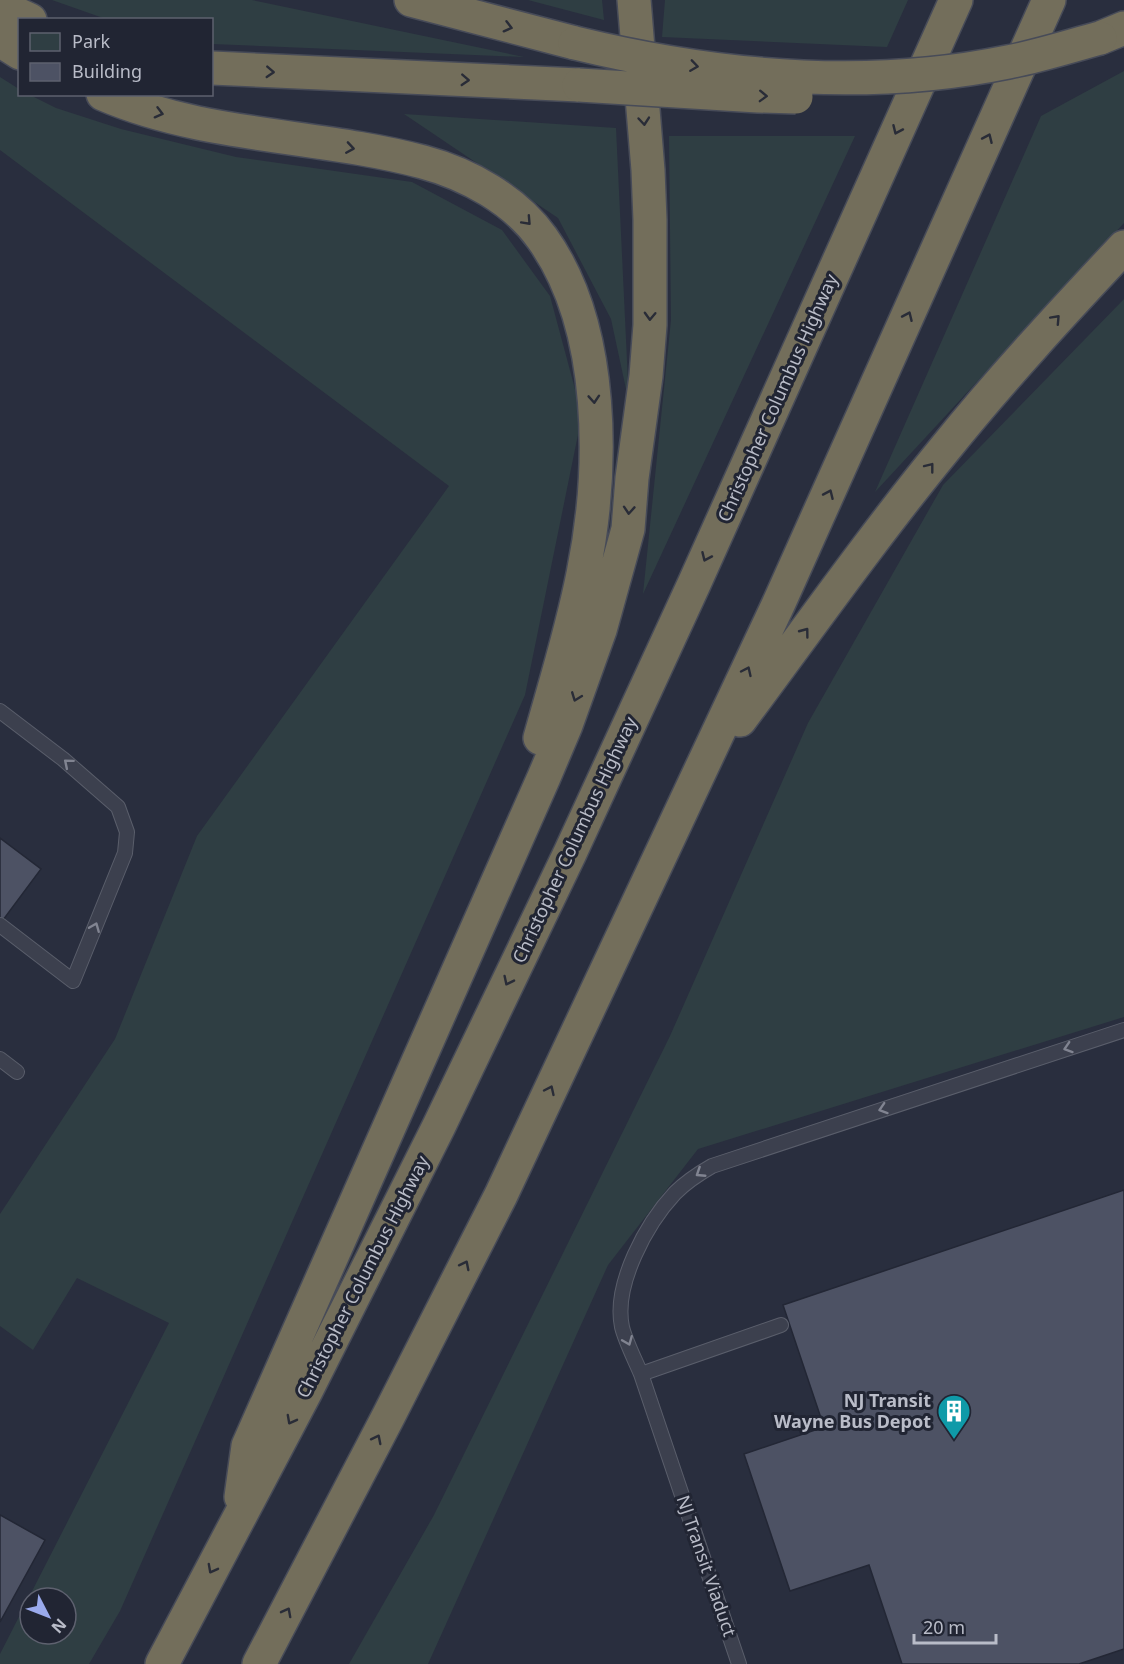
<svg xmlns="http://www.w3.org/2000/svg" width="1124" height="1664" viewBox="0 0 1124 1664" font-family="'Noto Sans',sans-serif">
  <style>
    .green { fill: #2f3e43; fill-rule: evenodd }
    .building { fill: #4d5264; stroke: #232735; stroke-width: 1.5 }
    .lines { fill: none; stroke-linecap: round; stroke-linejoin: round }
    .lane-casing { stroke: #5a5e6b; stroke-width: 16 }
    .highway-casing { stroke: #474b58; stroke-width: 36 }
    .lane { stroke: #3c404e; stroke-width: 14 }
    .highway { stroke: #736e5b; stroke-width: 33 }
    .highway-bridge-casing { stroke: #474b58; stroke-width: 36; stroke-linecap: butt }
    .highway-bridge { stroke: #736e5b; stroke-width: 33 }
    .oneway { stroke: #292c37 }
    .oneway2 { stroke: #818491 }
    .labels { text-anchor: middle; stroke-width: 6; stroke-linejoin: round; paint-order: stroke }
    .street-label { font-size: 18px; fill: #b9bcc8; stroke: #212533 }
    .poi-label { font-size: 18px; font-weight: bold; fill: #b9bcc8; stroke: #212533; text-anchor: end }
  </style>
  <rect width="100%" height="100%" fill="#292e3e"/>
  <!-- green -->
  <path class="green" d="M52,0H252L524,57L212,44V20L106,19Z
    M528,0H602L604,20Z
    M665,0H908L887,47L662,37Z
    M1124,71V223L875,492L1041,116Z
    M0,77L19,89L20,94L30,95L56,108L121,129L236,157L412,182L502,230L550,296L582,415L525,695L120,1611L89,1664H0V1654L169,1323L77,1278L33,1350L0,1326V1214L115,1039L197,836L449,486L0,150ZM30,1598H66V1634H30Z
    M404,114L616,128L629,403L611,319L558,218Z
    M669,136H855L643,594L671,320Z
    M1124,299V1017L698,1149L608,1265L428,1664H349L434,1515L670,1036L808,723L943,485Z"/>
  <!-- building -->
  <path class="building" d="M0,838L41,869L0,924Z
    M1124,1190V1649L1079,1664H902L869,1565L790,1591L744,1454L824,1427L783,1305Z
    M0,1515L45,1540L0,1622Z"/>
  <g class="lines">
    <defs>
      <path id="lane" d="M0,711L63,759L118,807L127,832L125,853L73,981L0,925
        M0,1059L17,1072
        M641,1374C635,1360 625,1340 622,1327C613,1284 647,1223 675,1193C686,1182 698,1174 712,1166L1124,1030
        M739,1664L641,1374L781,1325"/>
      <path id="highway" d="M411,0L575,43
        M0,6L30,20
        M1100,38L1124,28
        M0,40L20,53
        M212,68L579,85
        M103,94C205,138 318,134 423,162C468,174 515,200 542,238C606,327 604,471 583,574C572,630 555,684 540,738
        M740,720C807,630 872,538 943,451C1000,380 1062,313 1124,247
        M241,1497L248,1446L544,777L566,725L600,630L628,529L632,478L646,376L650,325V220L648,170L634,0
        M162,1664L306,1391L439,1126L570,853L694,584L956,0
        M259,1664L388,1417L501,1195L778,605L1049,0"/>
    </defs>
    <!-- lane casing -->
    <use href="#lane" class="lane-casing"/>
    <!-- highway casing -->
    <use href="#highway" class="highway-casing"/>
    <!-- lane -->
    <use href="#lane" class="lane"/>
    <!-- highway -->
    <use href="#highway" class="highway"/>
    <defs>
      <path id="highway-bridge" d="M575,43C715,77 866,91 1008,62C1039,56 1070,46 1100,38
        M579,85L758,96L796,97"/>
    </defs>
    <!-- highway-bridge casing -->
    <use href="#highway-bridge" class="highway-bridge-casing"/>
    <!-- highway-bridge -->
    <use href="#highway-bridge" class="highway-bridge"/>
  </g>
  <!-- one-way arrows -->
  <defs><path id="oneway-chevron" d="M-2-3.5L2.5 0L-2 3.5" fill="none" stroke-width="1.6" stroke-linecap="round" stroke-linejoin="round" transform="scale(1.5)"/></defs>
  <g class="oneway">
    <use href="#oneway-chevron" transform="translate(508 27) rotate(15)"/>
    <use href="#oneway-chevron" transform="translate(694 66) rotate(8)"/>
    <use href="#oneway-chevron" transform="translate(270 72) rotate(3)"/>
    <use href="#oneway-chevron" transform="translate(465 80) rotate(3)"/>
    <use href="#oneway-chevron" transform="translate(763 96) rotate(2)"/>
    <use href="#oneway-chevron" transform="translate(159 113) rotate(15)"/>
    <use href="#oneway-chevron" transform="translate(644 121) rotate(85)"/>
    <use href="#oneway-chevron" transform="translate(897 130) rotate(114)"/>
    <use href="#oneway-chevron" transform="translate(988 138) rotate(-66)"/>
    <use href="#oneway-chevron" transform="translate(350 148) rotate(9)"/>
    <use href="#oneway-chevron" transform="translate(527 221) rotate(47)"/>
    <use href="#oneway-chevron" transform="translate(650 316) rotate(92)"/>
    <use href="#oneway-chevron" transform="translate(908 316) rotate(-66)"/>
    <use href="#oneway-chevron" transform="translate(1056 319) rotate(-47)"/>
    <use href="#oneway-chevron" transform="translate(594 399) rotate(86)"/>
    <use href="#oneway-chevron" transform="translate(930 467) rotate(-52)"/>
    <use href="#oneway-chevron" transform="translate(829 494) rotate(-66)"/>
    <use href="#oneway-chevron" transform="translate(629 510) rotate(94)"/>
    <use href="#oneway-chevron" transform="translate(706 557) rotate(114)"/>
    <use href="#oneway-chevron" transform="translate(805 632) rotate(-53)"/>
    <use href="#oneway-chevron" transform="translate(747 671) rotate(-65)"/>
    <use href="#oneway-chevron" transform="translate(576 697) rotate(111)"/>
    <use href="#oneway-chevron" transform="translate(508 981) rotate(116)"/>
    <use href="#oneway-chevron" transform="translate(550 1090) rotate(-65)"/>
    <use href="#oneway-chevron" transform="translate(465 1265) rotate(-63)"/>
    <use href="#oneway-chevron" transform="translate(291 1420) rotate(118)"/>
    <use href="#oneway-chevron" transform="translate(377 1439) rotate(-63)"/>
    <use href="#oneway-chevron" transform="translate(212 1569) rotate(118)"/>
    <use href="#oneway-chevron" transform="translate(287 1612) rotate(-62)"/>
  </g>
  <g class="oneway2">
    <use href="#oneway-chevron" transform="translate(68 763) rotate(-140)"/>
    <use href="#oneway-chevron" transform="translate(95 927) rotate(-68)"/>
    <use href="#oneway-chevron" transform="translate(1068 1048) rotate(162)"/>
    <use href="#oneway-chevron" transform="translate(883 1109) rotate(162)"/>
    <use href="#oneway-chevron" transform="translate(700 1173) rotate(147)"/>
    <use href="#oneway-chevron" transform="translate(628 1341) rotate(68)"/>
  </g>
  <!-- icons -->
  <defs>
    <symbol id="building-pin" viewBox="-11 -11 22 30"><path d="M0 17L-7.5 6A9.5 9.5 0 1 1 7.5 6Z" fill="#0f9aa8" stroke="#212533"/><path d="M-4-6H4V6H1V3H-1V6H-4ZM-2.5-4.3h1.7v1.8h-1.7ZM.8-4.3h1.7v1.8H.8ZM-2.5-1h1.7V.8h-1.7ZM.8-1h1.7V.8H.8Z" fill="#fff"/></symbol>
  </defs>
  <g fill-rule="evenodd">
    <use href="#building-pin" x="935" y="1392" width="38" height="52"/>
  </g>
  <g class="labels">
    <!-- street labels -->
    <g class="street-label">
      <text transform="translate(778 398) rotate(-66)" y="6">Christopher Columbus Highway</text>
      <text transform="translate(575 840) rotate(-65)" y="6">Christopher Columbus Highway</text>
      <text transform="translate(363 1277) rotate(-63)" y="6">Christopher Columbus Highway</text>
      <text transform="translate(706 1566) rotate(71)" y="6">NJ Transit Viaduct</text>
    </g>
    <!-- poi labels -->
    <g class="poi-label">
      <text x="931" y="1407">NJ Transit<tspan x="931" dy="21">Wayne Bus Depot</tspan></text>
    </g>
  </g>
  <!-- legend -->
  <rect x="18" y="18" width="195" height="78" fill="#212533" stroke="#5e616f" stroke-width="1.5"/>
  <rect x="30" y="33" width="30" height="18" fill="#2f3e43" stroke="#5e616f" stroke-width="1.5"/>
  <text x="72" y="48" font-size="18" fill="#b9bcc8">Park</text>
  <rect x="30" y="63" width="30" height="18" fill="#4d5264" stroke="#5e616f" stroke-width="1.5"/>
  <text x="72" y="78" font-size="18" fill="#b9bcc8">Building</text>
  <!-- north arrow -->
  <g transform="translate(48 1616) rotate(132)"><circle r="28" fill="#212533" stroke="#5e616f" stroke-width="1.5"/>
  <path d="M0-4.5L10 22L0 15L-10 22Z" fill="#9aaaec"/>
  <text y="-9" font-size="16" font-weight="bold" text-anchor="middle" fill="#b9bcc8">N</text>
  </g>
  <!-- scale -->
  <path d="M914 1634v9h82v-9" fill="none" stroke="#b9bcc8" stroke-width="3"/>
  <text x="923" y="1634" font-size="18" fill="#b9bcc8" stroke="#212533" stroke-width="4.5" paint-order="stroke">20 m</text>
</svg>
